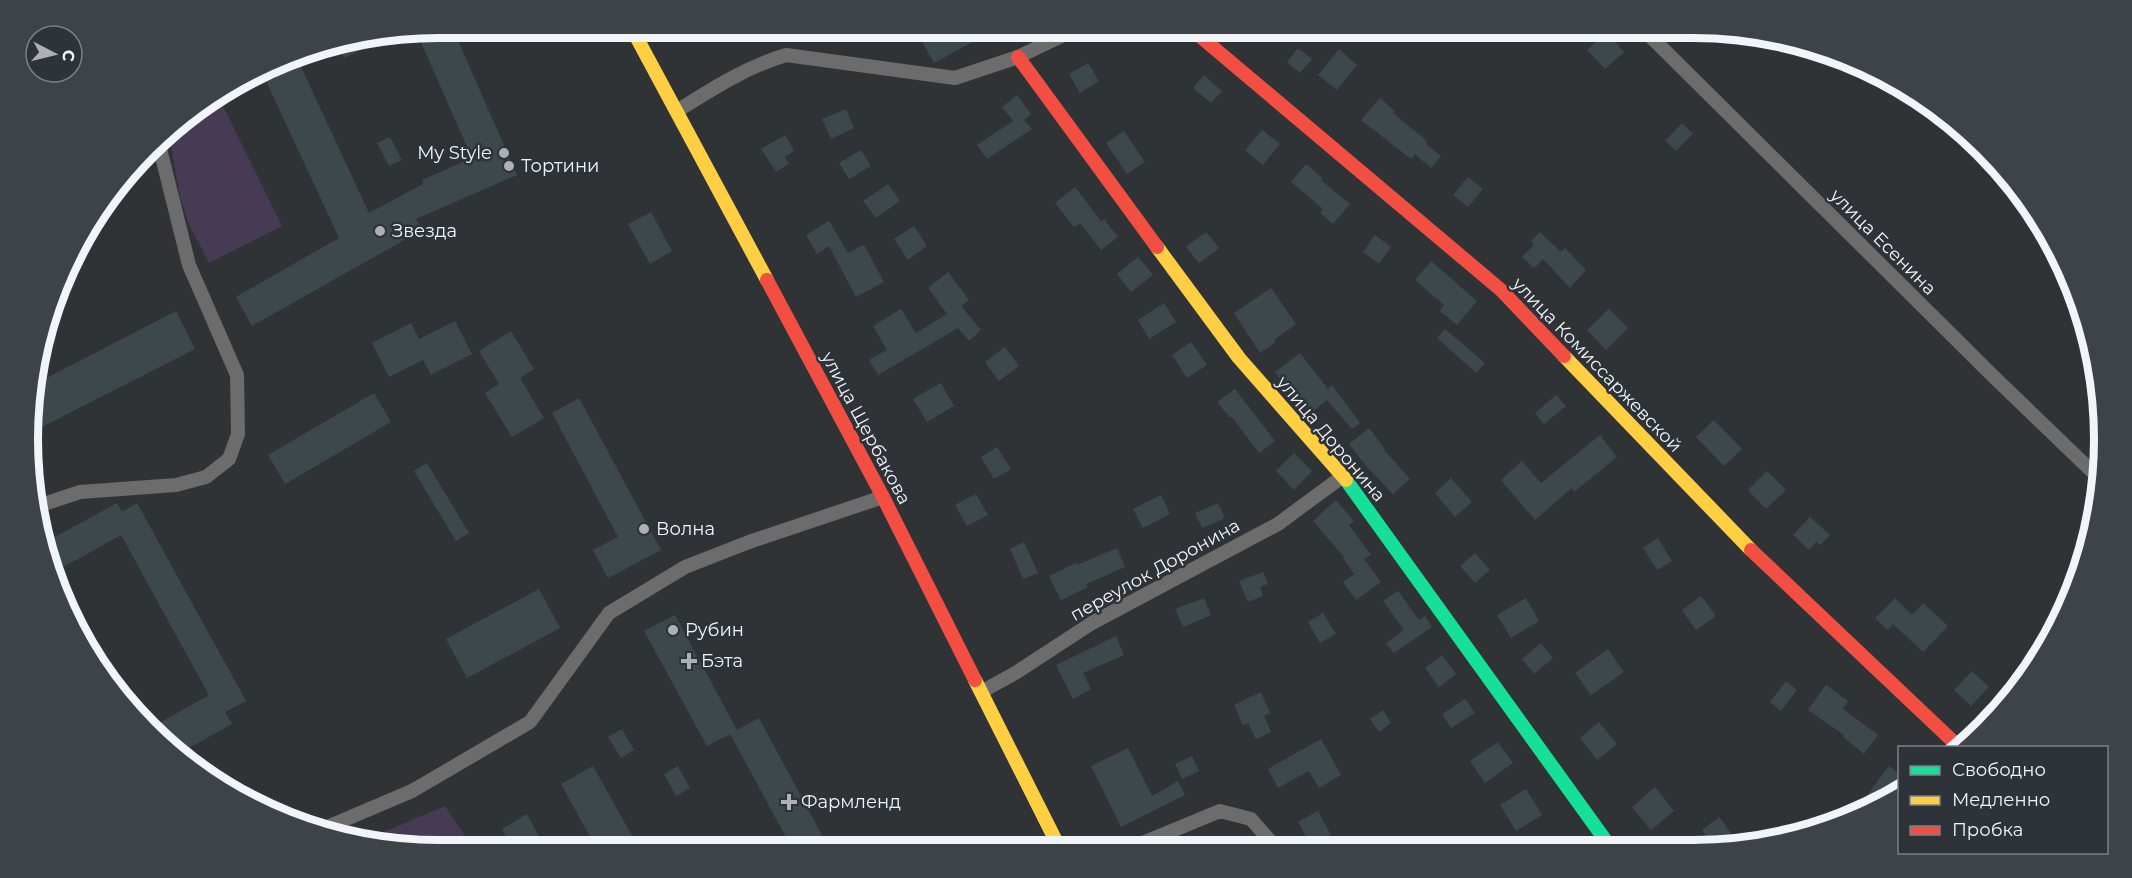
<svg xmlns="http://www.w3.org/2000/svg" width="2132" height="878" viewBox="0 0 2132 878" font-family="Montserrat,sans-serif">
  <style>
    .green { fill: #463a54 }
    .building { fill: #3d484c }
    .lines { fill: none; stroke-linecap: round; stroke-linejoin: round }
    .street { stroke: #6c6c6d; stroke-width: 14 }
    .fast { stroke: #16e098; stroke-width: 14 }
    .slow { stroke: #ffcf43; stroke-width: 14 }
    .jam { stroke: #f24e42; stroke-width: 14 }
    .poi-dot { fill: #adb1b4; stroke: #2d3338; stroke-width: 2 }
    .labels { text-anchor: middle; stroke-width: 5; stroke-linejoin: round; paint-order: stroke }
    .poi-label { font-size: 18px; fill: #f1f5f9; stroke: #2d3338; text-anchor: start }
    .street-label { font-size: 18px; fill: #f1f5f9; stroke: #2d3338 }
    .rim { fill: none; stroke: #f1f5f9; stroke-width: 8 }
  </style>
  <rect width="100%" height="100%" fill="#303335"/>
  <!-- green -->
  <path class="green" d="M219,98L282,226L209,263L188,222L180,197L168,129L200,106Z
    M445,806L475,851H439L389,843L382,833Z"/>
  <!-- building -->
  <path class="building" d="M439,27H452L517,175L416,219L422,230L252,326L236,297L339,238L261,70L295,54L369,213L423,184L422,180L472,158L416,31Z
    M914,27H1000L934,63Z
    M1226,27H1257L1244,42Z
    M1606,32L1624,52L1605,69L1587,50Z
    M379,37L380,41L344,58L338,44Z
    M1298,48L1312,59L1300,73L1287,62Z
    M1339,49L1357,65L1337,90L1318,75Z
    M1088,63L1099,81L1080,93L1069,74Z
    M1204,75L1222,91L1211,103L1193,88Z
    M1017,95L1031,114L1024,120L1032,129L987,159L977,145L1013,121L1002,107Z
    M1380,98L1395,111L1393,113L1427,141L1426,144L1441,156L1431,168L1415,154L1411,159L1361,120Z
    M846,109L854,128L831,139L822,119Z
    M1682,123L1693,134L1676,151L1665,141Z
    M1262,130L1280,144L1263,165L1245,150Z
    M1124,131L1145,162L1127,174L1106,143Z
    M785,135L794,151L785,157L789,164L776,172L761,149Z
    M390,137L402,160L389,166L377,143Z
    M861,150L871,166L849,179L839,163Z
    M1306,164L1322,178L1321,180L1350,204L1333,224L1320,213L1323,209L1291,182Z
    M1468,177L1483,189L1468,207L1453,195Z
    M888,184L900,201L876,218L863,201Z
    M1075,187L1101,221L1104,219L1118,237L1101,250L1080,223L1074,227L1055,203Z
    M651,212L672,251L650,264L628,224Z
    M829,221L848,253L864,245L884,282L856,297L829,246L817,254L806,235Z
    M914,226L927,246L908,260L894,239Z
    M1206,232L1219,248L1199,263L1186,247Z
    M1540,232L1561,252L1565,248L1586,270L1570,288L1543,259L1534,268L1522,257L1534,245L1531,241Z
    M1375,235L1391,247L1379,264L1363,252Z
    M1138,257L1153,275L1131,292L1117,274Z
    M1431,261L1477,301L1457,325L1440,311L1444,305L1415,280Z
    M948,272L969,300L961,306L981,330L969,341L958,328L878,375L869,360L887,350L873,326L901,309L916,333L947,314L928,288Z
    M1271,288L1296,324L1274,340L1276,342L1260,353L1234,313Z
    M1164,303L1176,322L1149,339L1138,320Z
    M1609,309L1628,328L1606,350L1587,330Z
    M176,311L195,349L32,432L31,386Z
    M455,321L472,354L431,375L423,360L389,377L372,343L411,323L419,339Z
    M1445,329L1485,363L1476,373L1437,338Z
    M511,331L534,369L520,378L544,418L512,437L485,393L499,384L479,351Z
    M1191,342L1207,365L1187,378L1172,355Z
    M1005,347L1019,366L999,381L985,362Z
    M1300,353L1328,389L1332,385L1360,423L1352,429L1327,400L1311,413L1292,388L1289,391L1275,372Z
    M941,383L954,406L927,422L913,399Z
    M1235,389L1275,441L1259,453L1232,417L1230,418L1217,402Z
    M374,393L391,422L285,484L268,455Z
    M1556,395L1566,406L1544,424L1535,413Z
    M579,398L661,550L608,578L593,550L618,537L552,413Z
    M1714,420L1742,449L1724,466L1696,437Z
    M1369,428L1385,449L1384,450L1410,479L1393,494L1365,465L1349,444Z
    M1600,435L1617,457L1574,492L1572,488L1535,520L1501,480L1522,461L1541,483Z
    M997,447L1011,469L994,479L981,457Z
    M1294,453L1312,471L1294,490L1276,471Z
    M427,463L469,533L456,541L414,471Z
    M1767,471L1786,490L1766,509L1748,490Z
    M1451,478L1472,502L1455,517L1435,493Z
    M976,494L988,515L967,526L955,505Z
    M1161,495L1170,514L1143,528L1133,509Z
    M1336,500L1354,521L1349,525L1371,555L1364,559L1381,582L1356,600L1343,582L1354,574L1343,558L1344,557L1313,521Z
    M117,503L122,512L137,503L246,701L225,712L232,724L178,754L152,727L209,695L121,535L51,574L42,544Z
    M1218,503L1225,518L1202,528L1195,513Z
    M1810,517L1830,535L1820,545L1816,542L1809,550L1793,535Z
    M1658,538L1672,561L1657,570L1643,548Z
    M1024,542L1038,573L1023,579L1010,549Z
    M1117,548L1125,567L1086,584L1088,587L1061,600L1049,576L1076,563L1077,565Z
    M1475,553L1490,570L1475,583L1460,566Z
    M1263,572L1268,584L1260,587L1263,596L1248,602L1239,581Z
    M539,589L560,628L467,678L446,639Z
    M1398,591L1419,620L1425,616L1432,627L1394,653L1386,643L1404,630L1383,601Z
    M1701,596L1716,616L1696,630L1682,610Z
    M1204,598L1211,615L1183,627L1175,609Z
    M1526,598L1539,621L1511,638L1497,615Z
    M1895,598L1912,615L1923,603L1948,626L1923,652L1893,624L1888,630L1875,618Z
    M1323,613L1336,634L1320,643L1308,622Z
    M675,615L737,730L759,718L830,850H793L730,734L707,746L644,631Z
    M1116,636L1124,655L1083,673L1091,689L1073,699L1056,665Z
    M1541,643L1553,658L1534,674L1522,659Z
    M1608,649L1624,672L1591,695L1575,673Z
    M1442,655L1456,674L1439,687L1425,668Z
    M1972,671L1989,687L1971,706L1954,690Z
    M1786,681L1797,690L1781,711L1770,702Z
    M1826,685L1848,701L1843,709L1878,735L1864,754L1843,737L1844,735L1808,710Z
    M1261,692L1270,713L1264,716L1271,732L1256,739L1248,723L1243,725L1234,705Z
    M1465,699L1475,713L1451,728L1442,714Z
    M1383,710L1391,723L1379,732L1370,719Z
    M1599,722L1617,744L1597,760L1580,738Z
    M622,729L634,750L621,758L608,737Z
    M1321,739L1341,775L1319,788L1309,771L1278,788L1268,769Z
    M1498,742L1513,763L1485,783L1470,761Z
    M1128,748L1152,796L1178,781L1185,795L1121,827L1091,766Z
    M1192,756L1199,771L1182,779L1175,764Z
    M593,766L640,850L598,851L561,784Z
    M678,766L690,788L676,796L664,774Z
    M1889,766L1899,774V792L1877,807L1865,798Z
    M1655,787L1674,811L1651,830L1632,807Z
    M1526,789L1542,815L1516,831L1500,805Z
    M1318,811L1331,835L1311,846L1298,822Z
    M527,814L547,851H514L502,829Z
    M1719,817L1737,841L1728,847L1715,848L1702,830Z"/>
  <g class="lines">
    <!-- street -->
    <path class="street" d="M1641,27L1996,379L2102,481
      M677,111C712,89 746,67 786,55L955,78L1018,57L1080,27
      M35,507L80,492L176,485L206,477L229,459L238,434L237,375L189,265L158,141
      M981,692L1017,672L1092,623L1278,524L1343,476
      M318,831L412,791L530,722L609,613L685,567L749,542L883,497
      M1128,849L1220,811L1251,819L1277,849"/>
    <!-- fast -->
    <path class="fast" d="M1346,480L1611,848"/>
    <!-- slow -->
    <path class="slow" d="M631,27L767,280
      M1157,247L1239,358L1346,480
      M1564,356L1751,550
      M975,680L1060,849"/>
    <!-- jam -->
    <path class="jam" d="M1189,27L1501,290L1564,356
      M1018,57L1157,247
      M767,280L883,497L975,680
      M1751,550L1960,748"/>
  </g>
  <!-- markers -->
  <g class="poi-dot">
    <circle cx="504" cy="153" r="6"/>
    <circle cx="509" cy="166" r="6"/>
    <circle cx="380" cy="231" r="6"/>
    <circle cx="644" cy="529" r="6"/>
    <circle cx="673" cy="630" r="6"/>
    <path d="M686 652h6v6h6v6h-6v6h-6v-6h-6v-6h6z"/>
    <path d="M786 793h6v6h6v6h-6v6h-6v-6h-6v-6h6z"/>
  </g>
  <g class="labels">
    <!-- poi labels -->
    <g class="poi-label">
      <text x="492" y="159" text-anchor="end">My Style</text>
      <text x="521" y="172">Тортини</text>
      <text x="392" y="237">Звезда</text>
      <text x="656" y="535">Волна</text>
      <text x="685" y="636">Рубин</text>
      <text x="701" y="667">Бэта</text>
      <text x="801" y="808">Фармленд</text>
    </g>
    <!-- street labels -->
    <g class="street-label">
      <text transform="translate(1883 242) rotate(45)" y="6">улица Есенина</text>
      <text transform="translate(1597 365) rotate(46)" y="6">улица Комиссаржевской</text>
      <text transform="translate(866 428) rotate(62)" y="6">улица Щербакова</text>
      <text transform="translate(1331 439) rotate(50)" y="6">улица Доронина</text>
      <text transform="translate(1155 570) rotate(-29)" y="6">переулок Доронина</text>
    </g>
  </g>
  <!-- crop -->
  <path d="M0 0H2132V878H0ZM439 38H1693A401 401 0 0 1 2094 439V439A401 401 0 0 1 1693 840H439A401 401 0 0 1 38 439V439A401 401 0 0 1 439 38Z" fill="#3d4347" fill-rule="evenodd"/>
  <path class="rim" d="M439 38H1693A401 401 0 0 1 2094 439V439A401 401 0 0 1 1693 840H439A401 401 0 0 1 38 439V439A401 401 0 0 1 439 38Z"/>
  <!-- legend -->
  <rect x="1898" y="746" width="210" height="108" fill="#2d3338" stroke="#7b8185" stroke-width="1.5"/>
  <rect x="1910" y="766" width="30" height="9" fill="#16e098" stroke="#7b8185" stroke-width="1.5"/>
  <text x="1952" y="776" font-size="18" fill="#f1f5f9">Свободно</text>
  <rect x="1910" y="796" width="30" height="9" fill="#ffcf43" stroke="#7b8185" stroke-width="1.5"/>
  <text x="1952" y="806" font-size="18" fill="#f1f5f9">Медленно</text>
  <rect x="1910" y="826" width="30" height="9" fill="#f24e42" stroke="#7b8185" stroke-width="1.5"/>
  <text x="1952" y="836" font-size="18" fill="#f1f5f9">Пробка</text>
  <!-- north arrow -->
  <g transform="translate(54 54) rotate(97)"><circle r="28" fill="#2d3338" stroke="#7b8185" stroke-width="1.5"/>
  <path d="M0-4.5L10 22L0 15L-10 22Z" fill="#adb1b4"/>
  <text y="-9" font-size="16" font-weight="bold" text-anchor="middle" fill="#f1f5f9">С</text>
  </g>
</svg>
